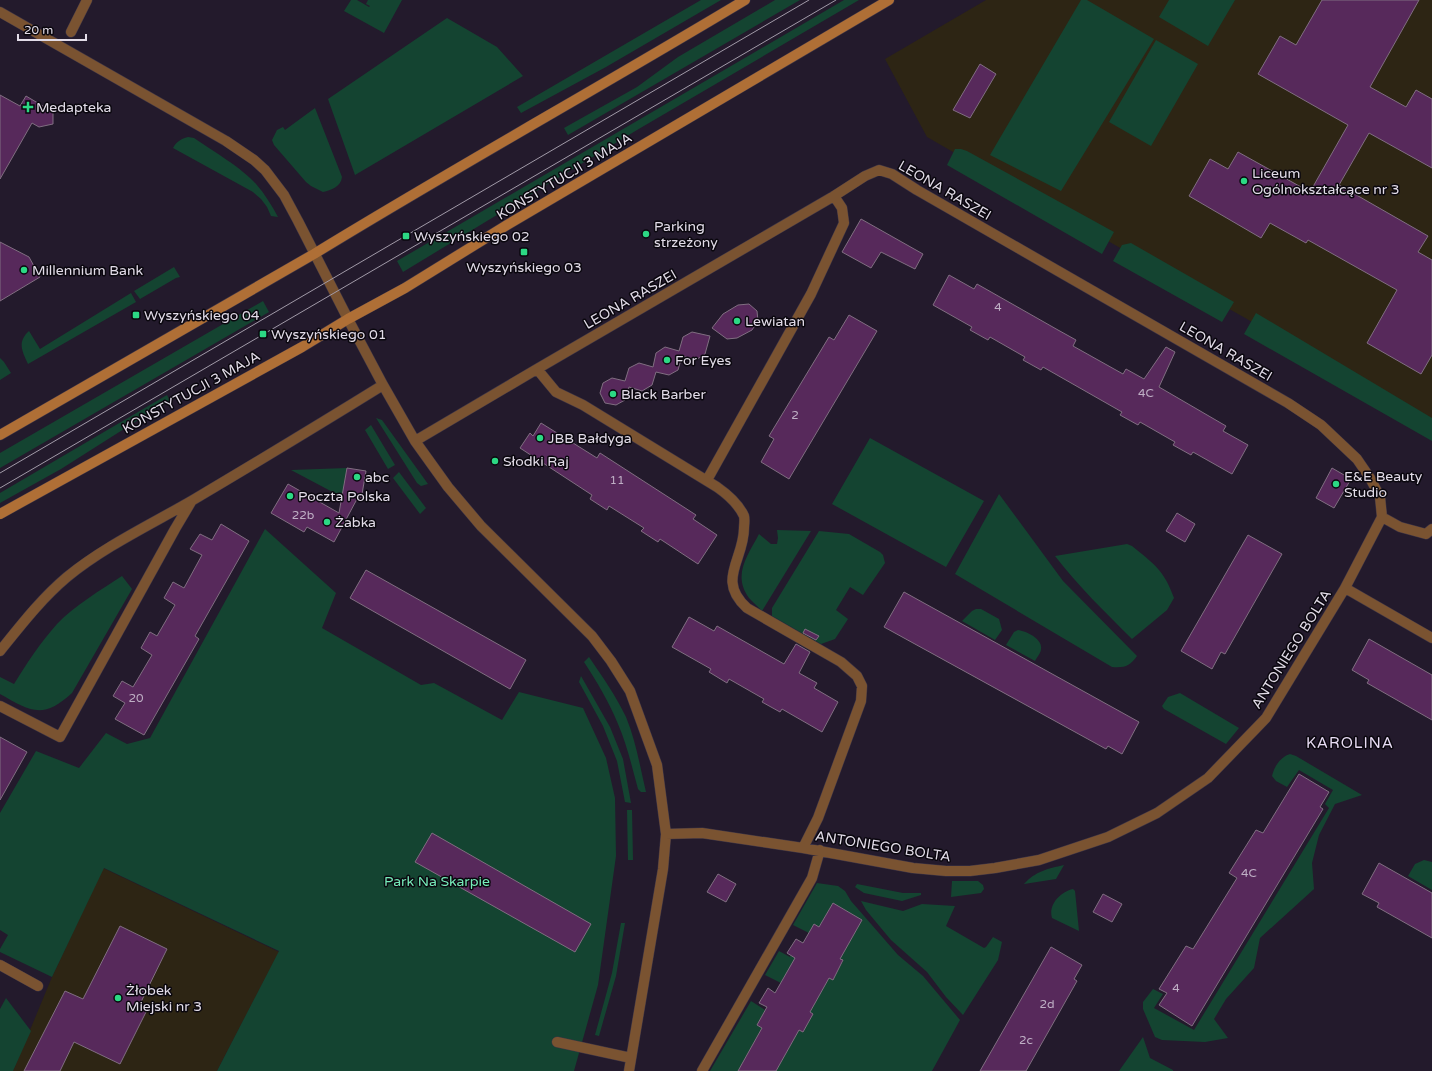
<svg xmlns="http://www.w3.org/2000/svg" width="1432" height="1071" viewBox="0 0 1432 1071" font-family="'Varela Round',sans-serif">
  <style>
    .education { fill: #2d2514 }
    .green { fill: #144431 }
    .building { fill: #57295b; stroke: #806e81 }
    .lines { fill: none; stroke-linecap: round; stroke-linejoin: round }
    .street-casing { stroke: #3e3546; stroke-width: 11 }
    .secondary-casing { stroke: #3e3546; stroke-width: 11 }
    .street { stroke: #7a5331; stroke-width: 10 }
    .secondary { stroke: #af6f36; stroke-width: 10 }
    .tram { stroke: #a19aa8; stroke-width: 1 }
    .poi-dot { fill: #2cd884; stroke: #0a070e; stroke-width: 1.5 }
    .labels { text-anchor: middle; stroke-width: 3; stroke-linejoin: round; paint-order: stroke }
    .number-label { font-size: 12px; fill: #bfafc5 }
    .poi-label { font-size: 14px; fill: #e2dce8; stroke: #0a070e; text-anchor: start }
    .street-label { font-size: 14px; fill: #e2dce8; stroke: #0a070e }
    .park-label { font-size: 14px; fill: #77ecba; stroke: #0a070e }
    .neighbourhood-label { font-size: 15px; letter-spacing: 1px; fill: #e8dcf4; stroke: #0a070e }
  </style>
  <rect width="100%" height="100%" fill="#231a2c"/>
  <!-- education -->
  <path class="education" d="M986,0H1432V430L1247,319L1115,245L927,137L885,59Z
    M103,868L279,952L217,1071H13L52,977Z"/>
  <!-- green -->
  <path class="green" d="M351,0H357L369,7L370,6L366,4L368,0H402L384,33L344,11Z
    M701,0H721L606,67L521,113L517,107Z
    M775,0H800L568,135L564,128L637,87L678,57Z
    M844,0H859L637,130L403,272L397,261Z
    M1081,0H1087L1154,39L1061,191L990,155Z
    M1169,0H1235L1208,46L1159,17Z
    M447,18L497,47L523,76L355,175L328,99Z
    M1156,40L1198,64L1151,146L1109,122Z
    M315,108L342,177C341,187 331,190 323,192L311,186L306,182L274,145L272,140L277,130L283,127L285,130Z
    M188,137L194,138C213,151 242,168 256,184C265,194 272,206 278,217L271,216L267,207L261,199L253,192L173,148C177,141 181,139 188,137Z
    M955,149H961L967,151L1114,232L1102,254L947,165Z
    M1131,243L1234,302L1222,322L1113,261L1122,245Z
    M174,267L180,277L176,278L140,299L134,291Z
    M131,293L136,302L28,364C22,351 17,342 29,331L40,349Z
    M263,301L269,312L0,468V453Z
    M1256,313L1432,418V441L1244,334Z
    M0,358L4,362L11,373L0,380Z
    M167,395L170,401L135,422L61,469L0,503V493Z
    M376,418L382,420L428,484L421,486L417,483Z
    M371,425L395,465L388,469L365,430Z
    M870,438L984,501L946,567L832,504Z
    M347,468L342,497L291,470Z
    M399,472L426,508L420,514L393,478Z
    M999,494L1063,581L1137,656C1130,666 1125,668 1112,667L955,574Z
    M265,529L336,593L322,628L421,685L434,683L502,720L519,692L583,708L606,758L615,798L616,856L598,985L574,1071H217L279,951L104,868L52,977L0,952V949L8,935L0,930V813L36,751L79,768L106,733L127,744L150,738Z
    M777,530L811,531L762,611C758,607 753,602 749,598C732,575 748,555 759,534L771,544H777L778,538Z
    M819,531L849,534L880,552L883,555L885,563L863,595L850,587L836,610L848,619L835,639L821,644L772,616V608Z
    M1127,544L1132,546C1154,564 1164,570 1174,598L1167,610L1132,639C1105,612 1078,586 1055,556Z
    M122,576L132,589L72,693C43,720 30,711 0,694V677L14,684C27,663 40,643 57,624C75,605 101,590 122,576Z
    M976,609H981L999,619L1002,630L995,640L962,621L972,611Z
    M1018,630C1026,631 1043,639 1041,649C1041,653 1037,657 1035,661L1006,645L1014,632Z
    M589,657C602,676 616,696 626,717C636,741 640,767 646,792H641L638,789C632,767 627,745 618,724C609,702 597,682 584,662Z
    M581,676L610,727L623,759L631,803L625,802L617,761L603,726L579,682Z
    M1180,693L1239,728L1226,744L1164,709L1162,706L1168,697Z
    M1290,754L1296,756L1362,795L1335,804L1319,835L1312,863L1314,889L1260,938L1254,968L1226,999L1214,1019L1228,1038L1205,1042L1162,1040L1155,1037L1143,1009V1002L1153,989L1163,994L1154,1008L1194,1030L1329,808L1325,804L1333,790L1299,770L1287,787L1276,781L1272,776C1274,767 1280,757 1290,754Z
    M627,810H632L633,860H628Z
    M1424,860L1432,862V890L1408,876L1415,864Z
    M1064,865L1056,879L1024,884C1036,871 1047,869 1064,865Z
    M952,881H978L983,885L984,889L981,893L951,897Z
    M817,883L838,886L845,891L851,901L898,955L923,976L960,1020L932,1071H776L799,1030L803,1032L813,1014L810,1012L829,978L833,979L843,961L840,959L862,920L833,903L819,927L814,925L809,933L793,925Z
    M857,884L903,893H921V895L902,901L864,893L855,887Z
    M1073,889L1075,891L1079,931L1052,918C1048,905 1060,892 1073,889Z
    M861,901L903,911L922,904L955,906L946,926L984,948L986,947L993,937L1002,942L998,960L963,1015L946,997L927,972L891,940L866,910Z
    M621,923H625L616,976L599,1036L595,1035L612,973Z
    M779,951L790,957L791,955L795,958L781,983L765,975Z
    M6,998L31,1031L13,1071H0V1009Z
    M751,1001L765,1010L757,1025L762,1028L738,1071H710Z
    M1143,1037L1150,1058L1173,1070V1071H1119Z"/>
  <!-- building -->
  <path class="building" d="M1322,0H1419L1370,87L1406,107L1416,90L1432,99V168L1369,133L1339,185L1428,236L1418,252L1432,260V355L1421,374L1367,343L1397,290L1308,240L1306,243L1270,223L1261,238L1189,196L1210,159L1228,169L1238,152L1310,192L1348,125L1258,74L1280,36L1296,45Z
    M980,64L996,74L970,118L953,110Z
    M0,95L20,106L26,96L53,112V124L39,127L32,123L0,179Z
    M861,219L923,254L915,269L881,252L871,268L842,252Z
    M0,242L29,257L40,277L0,301Z
    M949,275L974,289L977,284L1058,330L1076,340L1073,346L1123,374L1126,369L1144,379L1166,347L1175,352L1159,387L1226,426L1223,431L1248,445L1232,474L1193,452L1191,455L1173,445L1175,442L1140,422L1138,425L1120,415L1122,412L1043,367L1041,370L1023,360L1025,357L990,337L988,340L970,330L972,327L933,305Z
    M749,304L757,311L758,321L752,330L737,338L727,339L712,328L723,314L738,305Z
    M849,315L877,331L789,479L761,462L774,439L769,436L829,337L834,340Z
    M692,332L710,336L705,354L696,360L682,356L678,370L669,375L656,372L652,385L642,391L629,387L625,400L616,405L605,403L600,393L603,383L612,378L625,381L629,368L639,363L653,367L656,353L665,347L679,351L683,337Z
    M541,423L597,458L600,453L696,515L693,519L717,535L698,564L660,539L658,542L641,531L644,528L609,506L607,510L590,499L592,495L520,448L530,433L533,436Z
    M347,468L366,471L361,500L357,499L334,542L307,527L304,532L271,513L288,484L339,513Z
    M1332,468L1351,479L1334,508L1316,498Z
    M1177,513L1195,524L1185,542L1166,531Z
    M221,524L249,541L195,636L199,639L144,735L115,719L125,703L113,696L122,681L133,687L152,655L141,648L150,632L157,636L175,605L164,598L173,582L184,588L202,555L190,549L200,534L212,540Z
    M1248,535L1282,554L1225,654L1221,652L1212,669L1181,651Z
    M366,570L526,660L510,689L350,598Z
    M904,592L1139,722L1122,754L1108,746L1106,749L884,627Z
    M689,617L714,631L717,626L784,664L796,644L810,652L799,673L817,683L814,688L838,702L822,732L782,709L780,712L762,702L764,699L729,679L727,683L709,672L711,669L672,647Z
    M805,629L819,636L816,640L803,633Z
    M1369,639L1432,675V720L1367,683L1369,680L1352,670Z
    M0,737L27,752L0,800Z
    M1299,774L1329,792L1320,807L1323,809L1192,1026L1159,1005L1167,993L1159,989L1186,946L1193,949L1237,878L1229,873L1256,830L1263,833Z
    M432,833L591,924L575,952L415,862Z
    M1379,863L1432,893V938L1377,907L1379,903L1362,894Z
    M718,874L736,884L726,902L707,892Z
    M1103,894L1122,904L1112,922L1093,912Z
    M833,903L862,920L840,959L843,960L833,980L829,978L810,1012L813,1014L803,1032L799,1030L776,1071H738L762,1028L757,1025L767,1007L759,1003L768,988L775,993L795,958L787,953L796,939L803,943L814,924L819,927Z
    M120,926L167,949L140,1004L148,1008L120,1064L74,1042L60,1071H24L65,991L83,999Z
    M1051,947L1082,965L1074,979L1077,981L1051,1027L1026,1071H980Z"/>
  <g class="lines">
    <defs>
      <path id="street" d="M0,12L226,141L254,160L265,170L284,195L298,221L348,319L383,385L415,441L448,487L481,526L592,636L611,661L630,691L657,765L666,834L663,869L629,1071
        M71,32L87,0
        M537,369L556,392L583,405L717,487C727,494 739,505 744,516C745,520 744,525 744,528C744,560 716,580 747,608L841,662L857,676L862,686L861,701L818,818L803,848
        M415,441L537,369L834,196L865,176L879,170L892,174L917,190L1288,403L1321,425L1357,459L1370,478L1380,497L1382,517
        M707,480L811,294L844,223L842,208L834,196
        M1382,517L1400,527L1426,534L1432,529
        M1345,588L1432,638
        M0,651C21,625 41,599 67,577C105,546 150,525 193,500C257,462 320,424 383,385
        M0,706L60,737L175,529L191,502
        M666,834L702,833L803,848L913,868L946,871H970L995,868L1039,860L1108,837L1157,813L1208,778L1266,718L1345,588L1382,517
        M0,965L38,986
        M557,1042L631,1058
        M702,1071L812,878L820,850"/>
      <path id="secondary" d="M0,435L314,254C456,167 602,86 745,0
        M0,514L302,347L348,319L405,288L507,225L889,0"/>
    </defs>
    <!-- street casing -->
    <use href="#street" class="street-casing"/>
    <!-- secondary casing -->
    <use href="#secondary" class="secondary-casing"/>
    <!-- street -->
    <use href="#street" class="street"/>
    <!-- secondary -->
    <use href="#secondary" class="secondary"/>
    <!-- tram -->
    <path class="tram" d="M0,473L809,0
      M0,488L836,0"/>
  </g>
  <!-- markers -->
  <g class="poi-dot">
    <path d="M26 101h4v4h4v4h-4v4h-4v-4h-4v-4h4z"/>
    <circle cx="1244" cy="181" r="4"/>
    <circle cx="646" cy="234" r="4"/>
    <rect x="402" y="232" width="8" height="8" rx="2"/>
    <rect x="520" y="248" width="8" height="8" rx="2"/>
    <circle cx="24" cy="270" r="4"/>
    <rect x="132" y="311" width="8" height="8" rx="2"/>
    <circle cx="737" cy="321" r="4"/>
    <rect x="259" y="330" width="8" height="8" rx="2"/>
    <circle cx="667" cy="360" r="4"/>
    <circle cx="613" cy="394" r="4"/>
    <circle cx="540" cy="438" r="4"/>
    <circle cx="495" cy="461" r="4"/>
    <circle cx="357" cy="477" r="4"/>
    <circle cx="1336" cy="484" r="4"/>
    <circle cx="290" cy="496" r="4"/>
    <circle cx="327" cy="522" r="4"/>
    <circle cx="118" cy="998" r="4"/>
  </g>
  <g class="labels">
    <!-- number labels -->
    <g class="number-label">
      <text x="998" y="311">4</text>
      <text x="1146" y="397">4C</text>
      <text x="795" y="419">2</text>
      <text x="617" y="484">11</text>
      <text x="303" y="519">22b</text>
      <text x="136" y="702">20</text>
      <text x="1249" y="877">4C</text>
      <text x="1176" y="992">4</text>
      <text x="1047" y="1008">2d</text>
      <text x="1026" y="1044">2c</text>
    </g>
    <!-- poi labels -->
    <g class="poi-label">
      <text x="36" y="112">Medapteka</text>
      <text x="1252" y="178">Liceum<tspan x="1252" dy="16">Ogólnokształcące nr 3</tspan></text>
      <text x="654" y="231">Parking<tspan x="654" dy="16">strzeżony</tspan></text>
      <text x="414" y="241">Wyszyńskiego 02</text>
      <text x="524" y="272" text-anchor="middle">Wyszyńskiego 03</text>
      <text x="32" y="275">Millennium Bank</text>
      <text x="144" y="320">Wyszyńskiego 04</text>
      <text x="745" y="326">Lewiatan</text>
      <text x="271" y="339">Wyszyńskiego 01</text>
      <text x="675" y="365">For Eyes</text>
      <text x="621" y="399">Black Barber</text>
      <text x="548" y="443">JBB Bałdyga</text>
      <text x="503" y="466">Słodki Raj</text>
      <text x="1344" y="481">E&amp;E Beauty<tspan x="1344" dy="16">Studio</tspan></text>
      <text x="365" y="482">abc</text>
      <text x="298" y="501">Poczta Polska</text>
      <text x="335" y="527">Żabka</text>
      <text x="126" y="995">Żłobek<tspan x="126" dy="16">Miejski nr 3</tspan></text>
    </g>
    <!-- street labels -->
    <g class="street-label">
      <text transform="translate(564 176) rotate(-31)" y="5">KONSTYTUCJI 3 MAJA</text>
      <text transform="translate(945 190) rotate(30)" y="5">LEONA RASZEI</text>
      <text transform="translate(630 299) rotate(-30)" y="5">LEONA RASZEI</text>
      <text transform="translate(1226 351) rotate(30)" y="5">LEONA RASZEI</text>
      <text transform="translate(191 392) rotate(-29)" y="5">KONSTYTUCJI 3 MAJA</text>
      <text transform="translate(1291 649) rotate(-58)" y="5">ANTONIEGO BOLTA</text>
      <text transform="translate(883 846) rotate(9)" y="5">ANTONIEGO BOLTA</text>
    </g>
    <!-- park labels -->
    <g class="park-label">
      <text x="437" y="886">Park Na Skarpie</text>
    </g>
    <!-- neighbourhood labels -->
    <g class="neighbourhood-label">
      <text x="1350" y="748">KAROLINA</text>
    </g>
  </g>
  <!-- scale -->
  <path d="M18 34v6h68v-6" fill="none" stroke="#e2dce8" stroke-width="2"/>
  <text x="24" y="34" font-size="12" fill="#e2dce8" stroke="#0a070e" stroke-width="3" paint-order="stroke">20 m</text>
</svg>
